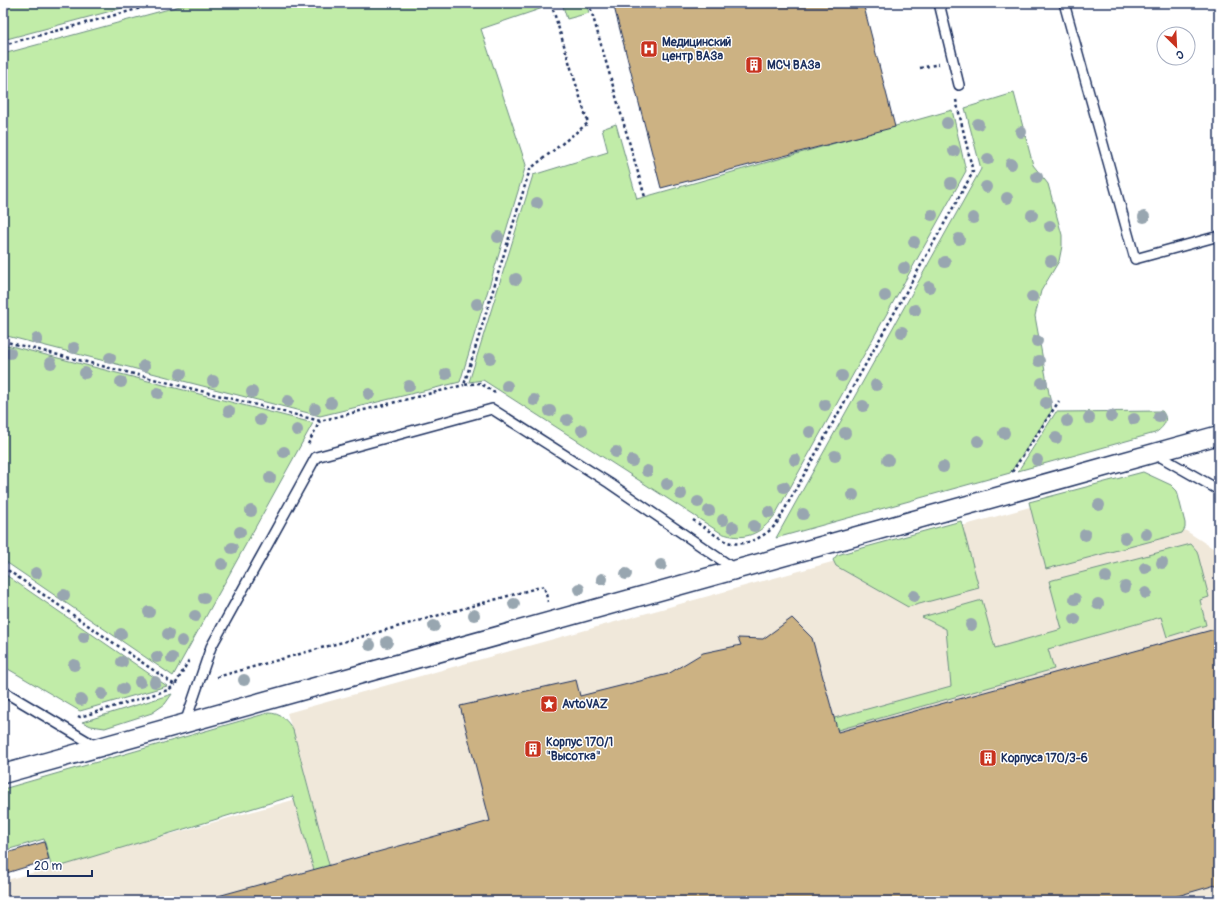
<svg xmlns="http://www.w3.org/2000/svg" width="1222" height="904" viewBox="0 0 1222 904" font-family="Pangolin,sans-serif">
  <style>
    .built { fill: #f0e8da }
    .green { fill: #c1eca8; stroke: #6e8e83 }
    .building { fill: #ccb283; stroke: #1b2f5e }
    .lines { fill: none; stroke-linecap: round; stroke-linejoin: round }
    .service-casing { stroke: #1b2f5e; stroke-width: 12 }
    .minor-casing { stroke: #1b2f5e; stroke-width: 21 }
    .path { stroke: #1b2f5e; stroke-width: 2.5; stroke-dasharray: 3 3; stroke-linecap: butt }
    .service { stroke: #fff; stroke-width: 9 }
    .minor { stroke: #fff; stroke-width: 18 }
    .tree { fill: #98a6b0 }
    .labels { text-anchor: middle; stroke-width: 3; stroke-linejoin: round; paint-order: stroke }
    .poi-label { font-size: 12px; font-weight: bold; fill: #1b2f5e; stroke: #fff; text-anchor: start }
  </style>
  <rect width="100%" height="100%" fill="#fff"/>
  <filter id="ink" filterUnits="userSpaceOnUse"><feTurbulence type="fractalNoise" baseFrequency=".025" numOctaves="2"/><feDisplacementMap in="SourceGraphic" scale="8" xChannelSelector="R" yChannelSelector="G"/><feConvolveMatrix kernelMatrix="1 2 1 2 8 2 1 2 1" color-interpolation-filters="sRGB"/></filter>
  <g filter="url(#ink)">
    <!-- built -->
    <path class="built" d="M1113,484L1219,552V901H3V881L311,795L287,713Z"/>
    <!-- green -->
    <path class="green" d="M3,3H141L3,40Z
      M191,3H540L543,8L481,29L526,165L460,382L320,416L3,335V54Z
      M562,3H586L589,13L567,19Z
      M1014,93L1033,165L1048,184L1062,235V246L1059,261L1041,291L1035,316L1052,410L1010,473L776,538L981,169L965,108Z
      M952,110L966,171L775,515C761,534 744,542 721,533L483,380L469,382L533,175L608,152L602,129L616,124L637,199Z
      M3,344L313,423L173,676L3,560Z
      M1162,411C1170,420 1163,428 1155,433L1018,471L1056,412Z
      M1143,472L1171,485L1177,491L1185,523V528L1182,533L1046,569L1029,502Z
      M961,521L979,588L908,607L836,566L833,560L837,555Z
      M1191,544L1197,551L1209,597L1200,600L1206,625L1167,637L1161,617L1048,649L1054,669L813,737L809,725L951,686L946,629L922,617L982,600L995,648L1062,629L1049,581Z
      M3,573L167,686L80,711L3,666Z
      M172,694L165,704L152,713L105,728L91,726L82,722Z
      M268,713C281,713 287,720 293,730L332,876L315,874L293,796L52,869L44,839L3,851V789Z"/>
    <!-- building -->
    <path class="building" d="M613,3H863L895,127L661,188Z
      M792,618L812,638L838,732L1219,628V884L1160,901H219L218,896L490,821L460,706L576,680L580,696L668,674L703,653L741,645L738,638L763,639Z
      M44,842L49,860L3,874V854Z"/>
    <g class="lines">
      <defs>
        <path id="service" d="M939,3L959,85
          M1064,3L1135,259L1219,236
          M1154,453L1219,490
          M3,691L97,747
          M185,723L211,647L316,457L492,409L609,483L736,570"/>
        <path id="minor" d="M3,774L1219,435"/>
      </defs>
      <!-- service casing -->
      <use href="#service" class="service-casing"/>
      <!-- minor casing -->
      <use href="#minor" class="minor-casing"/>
      <!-- path -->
      <path class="path" d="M589,3L645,197
        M3,45L160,3
        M920,68L939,64
        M3,341L320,421L464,385
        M495,393L480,383L464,385L530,169L588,123L551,3
        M308,444L320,421
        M1012,472L1059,401
        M693,520C704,527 716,537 728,542C744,548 767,536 777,523L973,172L956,100
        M3,567L175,685L189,660
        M3,672L8,675
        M217,677L544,586L548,602
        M78,716L80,717L168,690L175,685"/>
      <!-- service -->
      <use href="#service" class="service"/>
      <!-- minor -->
      <use href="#minor" class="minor"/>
    </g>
    <!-- trees -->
    <g class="tree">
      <circle cx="947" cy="123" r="6"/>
      <circle cx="978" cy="124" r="6"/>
      <circle cx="1021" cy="132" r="6"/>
      <circle cx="954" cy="151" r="6"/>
      <circle cx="988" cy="159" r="6"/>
      <circle cx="1011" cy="164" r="6"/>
      <circle cx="1037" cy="177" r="6"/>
      <circle cx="951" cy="183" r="6"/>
      <circle cx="986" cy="187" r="6"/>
      <circle cx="1007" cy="198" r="6"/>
      <circle cx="537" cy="203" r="6"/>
      <circle cx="932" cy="215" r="6"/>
      <circle cx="1032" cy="215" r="6"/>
      <circle cx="1144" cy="217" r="6"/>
      <circle cx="973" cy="218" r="6"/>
      <circle cx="1050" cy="226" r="6"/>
      <circle cx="498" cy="237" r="6"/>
      <circle cx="959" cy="239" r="6"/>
      <circle cx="914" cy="242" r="6"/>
      <circle cx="1051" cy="261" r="6"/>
      <circle cx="945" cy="262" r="6"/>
      <circle cx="904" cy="268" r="6"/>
      <circle cx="516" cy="279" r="6"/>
      <circle cx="929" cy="287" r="6"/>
      <circle cx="885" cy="296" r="6"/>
      <circle cx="1032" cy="297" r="6"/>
      <circle cx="477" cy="304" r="6"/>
      <circle cx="915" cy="310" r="6"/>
      <circle cx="902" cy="332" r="6"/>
      <circle cx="37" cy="339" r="6"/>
      <circle cx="1037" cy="341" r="6"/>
      <circle cx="74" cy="348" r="6"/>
      <circle cx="10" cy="353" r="6"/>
      <circle cx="110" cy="358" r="6"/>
      <circle cx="490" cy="358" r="6"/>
      <circle cx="1039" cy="361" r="6"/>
      <circle cx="51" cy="363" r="6"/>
      <circle cx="144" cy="366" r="6"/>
      <circle cx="85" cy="373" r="6"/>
      <circle cx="181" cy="374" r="6"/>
      <circle cx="446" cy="374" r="6"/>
      <circle cx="842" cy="376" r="6"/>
      <circle cx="213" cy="381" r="6"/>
      <circle cx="121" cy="382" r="6"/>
      <circle cx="1042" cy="383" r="6"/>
      <circle cx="876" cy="385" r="6"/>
      <circle cx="409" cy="386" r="6"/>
      <circle cx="507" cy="386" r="6"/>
      <circle cx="252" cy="392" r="6"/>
      <circle cx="158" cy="393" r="6"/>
      <circle cx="369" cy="394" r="6"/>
      <circle cx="534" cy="400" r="6"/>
      <circle cx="288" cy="401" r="6"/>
      <circle cx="331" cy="403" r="6"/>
      <circle cx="1046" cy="403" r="6"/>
      <circle cx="825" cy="405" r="6"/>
      <circle cx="863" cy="406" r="6"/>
      <circle cx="315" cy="409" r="6"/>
      <circle cx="229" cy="411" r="6"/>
      <circle cx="550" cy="411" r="6"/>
      <circle cx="1111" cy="416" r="6"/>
      <circle cx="1159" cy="417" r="6"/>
      <circle cx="1089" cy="418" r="6"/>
      <circle cx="1134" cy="419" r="6"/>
      <circle cx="260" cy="420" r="6"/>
      <circle cx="567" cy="420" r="6"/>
      <circle cx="1067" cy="421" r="6"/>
      <circle cx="297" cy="430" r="6"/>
      <circle cx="582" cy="430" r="6"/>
      <circle cx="810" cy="432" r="6"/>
      <circle cx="845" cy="433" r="6"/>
      <circle cx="1004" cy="433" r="6"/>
      <circle cx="1056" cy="438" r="6"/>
      <circle cx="978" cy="441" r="6"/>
      <circle cx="284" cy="452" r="6"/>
      <circle cx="616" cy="452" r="6"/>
      <circle cx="835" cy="456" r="6"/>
      <circle cx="795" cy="460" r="6"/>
      <circle cx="888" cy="460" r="6"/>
      <circle cx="1037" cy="460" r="6"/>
      <circle cx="632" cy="461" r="6"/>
      <circle cx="943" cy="467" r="6"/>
      <circle cx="647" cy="471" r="6"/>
      <circle cx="270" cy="478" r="6"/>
      <circle cx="667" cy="484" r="6"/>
      <circle cx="784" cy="487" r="6"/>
      <circle cx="681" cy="494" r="6"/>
      <circle cx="853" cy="495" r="6"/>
      <circle cx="698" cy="502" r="6"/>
      <circle cx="1099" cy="505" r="6"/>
      <circle cx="251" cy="511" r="6"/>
      <circle cx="709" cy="511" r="6"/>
      <circle cx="769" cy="512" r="6"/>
      <circle cx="803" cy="514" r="6"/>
      <circle cx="723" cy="520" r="6"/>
      <circle cx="754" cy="526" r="6"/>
      <circle cx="733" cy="527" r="6"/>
      <circle cx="240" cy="532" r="6"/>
      <circle cx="1146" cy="534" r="6"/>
      <circle cx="1085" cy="535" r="6"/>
      <circle cx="1125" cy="538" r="6"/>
      <circle cx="232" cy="548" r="6"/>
      <circle cx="1162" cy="563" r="6"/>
      <circle cx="222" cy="564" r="6"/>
      <circle cx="661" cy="565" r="6"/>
      <circle cx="1145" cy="568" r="6"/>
      <circle cx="36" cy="573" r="6"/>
      <circle cx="626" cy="574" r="6"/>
      <circle cx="1106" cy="577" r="6"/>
      <circle cx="602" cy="579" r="6"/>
      <circle cx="1125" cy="587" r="6"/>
      <circle cx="579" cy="589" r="6"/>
      <circle cx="1146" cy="593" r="6"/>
      <circle cx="64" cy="595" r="6"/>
      <circle cx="914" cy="596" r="6"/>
      <circle cx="204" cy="598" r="6"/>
      <circle cx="1075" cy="599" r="6"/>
      <circle cx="514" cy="604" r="6"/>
      <circle cx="1098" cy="604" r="6"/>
      <circle cx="149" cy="612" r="6"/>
      <circle cx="474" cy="615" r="6"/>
      <circle cx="195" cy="616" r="6"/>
      <circle cx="1075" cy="619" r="6"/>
      <circle cx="971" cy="625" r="6"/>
      <circle cx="434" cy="626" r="6"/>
      <circle cx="121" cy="634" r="6"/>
      <circle cx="168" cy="634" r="6"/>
      <circle cx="84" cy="637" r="6"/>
      <circle cx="182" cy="641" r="6"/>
      <circle cx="387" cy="642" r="6"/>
      <circle cx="370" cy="645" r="6"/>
      <circle cx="157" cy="657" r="6"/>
      <circle cx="172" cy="658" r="6"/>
      <circle cx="122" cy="662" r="6"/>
      <circle cx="74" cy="665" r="6"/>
      <circle cx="244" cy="680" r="6"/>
      <circle cx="140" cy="682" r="6"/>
      <circle cx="155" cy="682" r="6"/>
      <circle cx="123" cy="689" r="6"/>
      <circle cx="102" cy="694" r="6"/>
      <circle cx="81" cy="700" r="6"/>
    </g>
  </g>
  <!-- icons -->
  <defs>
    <symbol id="hospital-square" viewBox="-11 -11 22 22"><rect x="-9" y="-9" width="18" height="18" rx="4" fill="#c8321e" stroke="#fff"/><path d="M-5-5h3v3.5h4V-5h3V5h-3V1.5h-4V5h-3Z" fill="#fff"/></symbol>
    <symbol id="building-square" viewBox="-11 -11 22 22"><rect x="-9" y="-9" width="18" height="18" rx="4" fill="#c8321e" stroke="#fff"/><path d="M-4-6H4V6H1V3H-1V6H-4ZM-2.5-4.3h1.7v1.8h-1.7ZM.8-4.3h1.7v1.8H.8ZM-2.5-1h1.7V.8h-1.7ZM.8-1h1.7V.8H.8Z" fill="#fff"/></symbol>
    <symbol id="sight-square" viewBox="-11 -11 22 22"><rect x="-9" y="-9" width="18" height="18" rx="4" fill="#c8321e" stroke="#fff"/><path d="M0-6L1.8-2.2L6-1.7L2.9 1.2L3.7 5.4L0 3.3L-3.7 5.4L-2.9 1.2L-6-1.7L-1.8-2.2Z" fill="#fff"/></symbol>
  </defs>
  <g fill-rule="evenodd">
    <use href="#hospital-square" x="639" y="39" width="20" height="20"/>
    <use href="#building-square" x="744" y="55" width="20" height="20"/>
    <use href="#sight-square" x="539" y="694" width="20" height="20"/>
    <use href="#building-square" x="523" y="739" width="20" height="20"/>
    <use href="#building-square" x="978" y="748" width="20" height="20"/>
  </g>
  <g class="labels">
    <!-- poi labels -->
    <g class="poi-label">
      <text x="662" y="46">Медицинский<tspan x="662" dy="14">центр ВАЗа</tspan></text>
      <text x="767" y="69">МСЧ ВАЗа</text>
      <text x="562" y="708">AvtoVAZ</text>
      <text x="546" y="746">Корпус 170/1<tspan x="546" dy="14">"Высотка"</tspan></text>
      <text x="1001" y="762">Корпуса 170/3-6</text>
    </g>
  </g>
  <!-- margin -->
  <rect width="1222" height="904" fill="none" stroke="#fff" stroke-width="16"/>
  <rect x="8" y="8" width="1206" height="888" fill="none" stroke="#1b2f5e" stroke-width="1.5" filter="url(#ink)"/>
  <!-- north arrow -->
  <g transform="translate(1176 46) rotate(156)"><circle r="19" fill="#ffffff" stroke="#a4acbf"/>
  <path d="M0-3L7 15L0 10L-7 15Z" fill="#c8321e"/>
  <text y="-6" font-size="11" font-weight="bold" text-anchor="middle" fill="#1b2f5e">С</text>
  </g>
  <!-- scale -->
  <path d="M28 870v6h64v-6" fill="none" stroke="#1b2f5e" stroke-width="2"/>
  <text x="34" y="870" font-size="12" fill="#1b2f5e" stroke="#ffffff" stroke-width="3" paint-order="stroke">20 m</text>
</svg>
